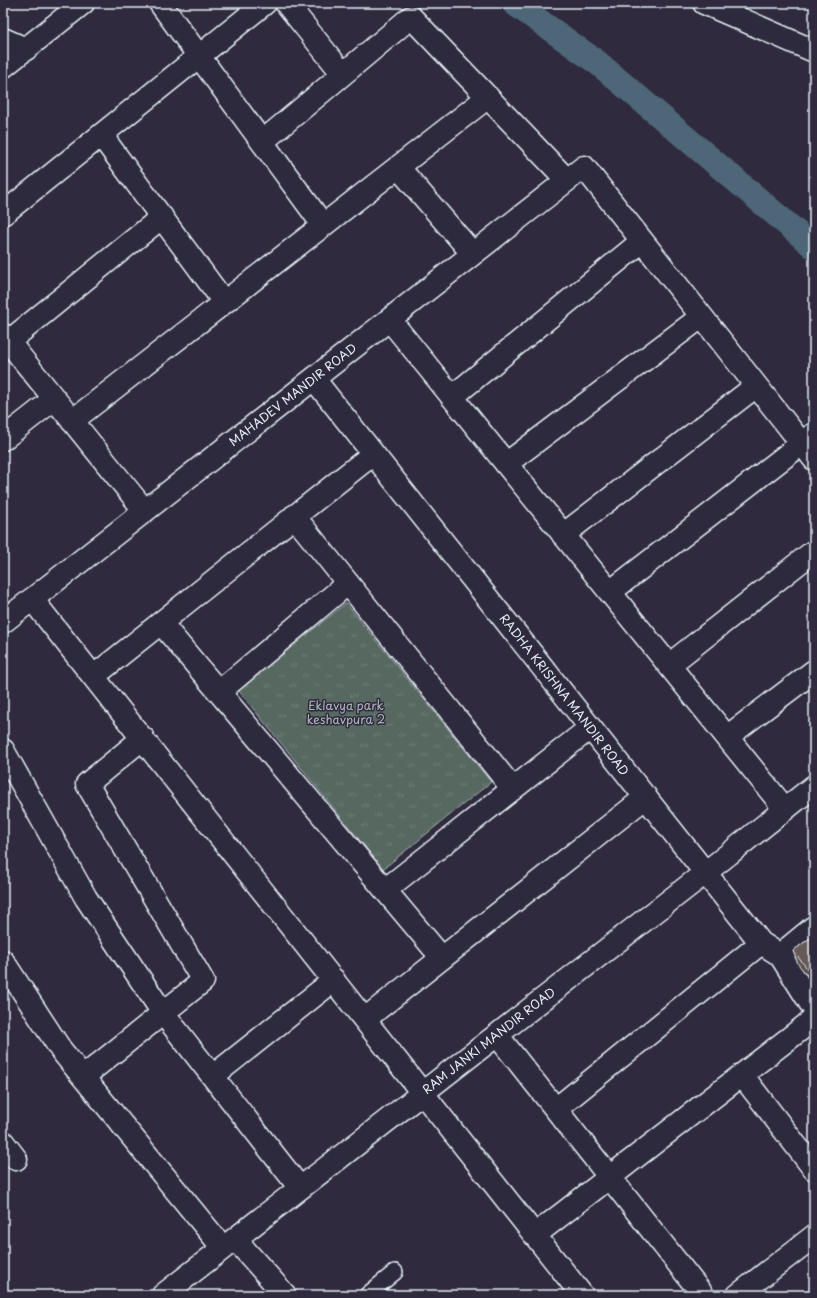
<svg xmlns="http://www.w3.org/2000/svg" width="817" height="1298" viewBox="0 0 817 1298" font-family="'Playpen Sans',sans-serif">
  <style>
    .park { fill: url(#park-tufts); stroke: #9facac }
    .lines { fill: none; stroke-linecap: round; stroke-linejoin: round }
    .canal { stroke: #4d6678; stroke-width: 25 }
    .lane-casing { stroke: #e8f1f8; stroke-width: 18 }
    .street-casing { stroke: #e8f1f8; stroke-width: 25 }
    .lane { stroke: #2f2a3d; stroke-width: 15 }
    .street { stroke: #2f2a3d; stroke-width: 22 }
    .wall { fill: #584d4a; stroke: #e8f1f8 }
    .building { fill: #665a56; stroke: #e8f1f8 }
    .labels { text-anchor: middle; stroke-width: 3; stroke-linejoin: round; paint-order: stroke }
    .street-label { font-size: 12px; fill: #e8f1f8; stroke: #2f2a3d }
    .park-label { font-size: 12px; fill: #aebabc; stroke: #2f2a3d }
  </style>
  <defs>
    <pattern id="park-tufts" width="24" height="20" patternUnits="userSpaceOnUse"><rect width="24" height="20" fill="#566861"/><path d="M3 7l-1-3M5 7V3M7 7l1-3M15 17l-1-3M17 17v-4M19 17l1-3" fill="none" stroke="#6e7e78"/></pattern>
  </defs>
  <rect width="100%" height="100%" fill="#2f2a3d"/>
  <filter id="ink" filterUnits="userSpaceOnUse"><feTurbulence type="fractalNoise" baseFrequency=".025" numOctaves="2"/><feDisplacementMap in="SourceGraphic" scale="8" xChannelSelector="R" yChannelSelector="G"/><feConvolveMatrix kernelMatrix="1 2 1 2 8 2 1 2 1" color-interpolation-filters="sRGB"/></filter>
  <g filter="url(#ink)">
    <!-- park -->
    <path class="park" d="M346,603L491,782L383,869L238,690Z"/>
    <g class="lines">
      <!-- canal -->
      <path class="canal" d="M514,3L598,63L814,247"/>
      <defs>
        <path id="lane" d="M367,1295L395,1272"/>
        <path id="street" d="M160,3L323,225
          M286,3L343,74
          M704,3L814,51
          M3,39L26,49
          M3,67L83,3
          M101,135L224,302
          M262,142L411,17L567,180
          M398,167L473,254
          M3,214L265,3
          M390,320L785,809
          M3,335L145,511
          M8,342L162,217
          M314,379L761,943L780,955L814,1009
          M452,397L642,241
          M72,421L488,97
          M3,439L54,399
          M506,464L701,317
          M294,516L513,789
          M563,535L756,386
          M610,592L814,434
          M32,599L582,1295
          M3,622L584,167L814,459
          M161,623L442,958
          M669,665L814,551
          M94,676L373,454
          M219,692L348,583
          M727,737L814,671
          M3,750L86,898L163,1013L300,1188
          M385,890L590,728
          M780,955L814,927
          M3,961L61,1050L223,1248
          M365,1019L646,797
          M497,1035L703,1295
          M742,1075L814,1169
          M213,1076L334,980
          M83,1077L203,981L87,784L143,738
          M556,1109L761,943
          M3,1142L16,1159
          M535,1235L814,1019
          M235,1239L285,1295
          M163,1295L705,873L814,786
          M738,1295L814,1236"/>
      </defs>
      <!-- lane casing -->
      <use href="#lane" class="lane-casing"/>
      <!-- street casing -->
      <use href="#street" class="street-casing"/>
      <!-- lane -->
      <use href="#lane" class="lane"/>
      <!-- street -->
      <use href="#street" class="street"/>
    </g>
    <!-- wall -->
    <path class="wall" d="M814,935V984L798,964L793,951Z"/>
    <!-- building -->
    <path class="building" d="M814,935V977L793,951Z"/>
  </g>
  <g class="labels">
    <!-- street labels -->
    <g class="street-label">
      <text transform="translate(293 395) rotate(-38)" y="4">MAHADEV MANDIR ROAD</text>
      <text transform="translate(564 695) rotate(52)" y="4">RADHA KRISHNA MANDIR ROAD</text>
      <text transform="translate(489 1041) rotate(-38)" y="4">RAM JANKI MANDIR ROAD</text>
    </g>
    <!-- park labels -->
    <g class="park-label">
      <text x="346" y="710">Eklavya park<tspan x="346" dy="14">keshavpura 2</tspan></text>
    </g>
  </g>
  <!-- margin -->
  <rect width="817" height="1298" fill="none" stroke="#2f2a3d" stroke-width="16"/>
  <rect x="8" y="8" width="801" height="1282" fill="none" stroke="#e8f1f8" stroke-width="1.5" filter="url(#ink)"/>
</svg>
